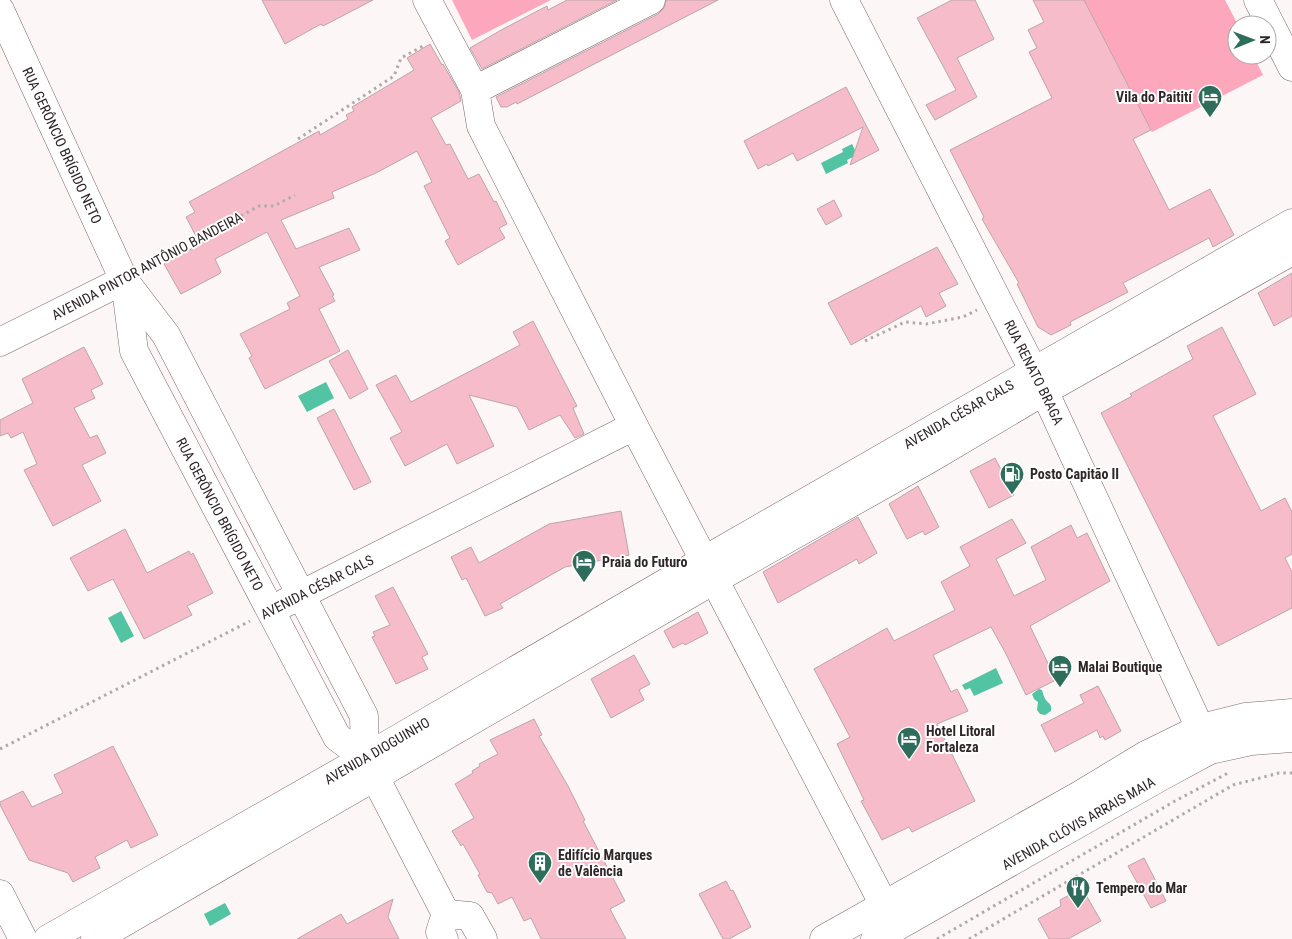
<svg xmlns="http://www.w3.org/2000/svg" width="1292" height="939" viewBox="0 0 1292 939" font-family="'Roboto Condensed',sans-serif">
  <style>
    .green { fill: #fda7bc }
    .water { fill: #52c3a3 }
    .building { fill: #f6bcc9; stroke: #bda5aa }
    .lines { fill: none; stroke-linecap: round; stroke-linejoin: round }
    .minor-casing { stroke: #7d676c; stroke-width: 29 }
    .major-casing { stroke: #7d676c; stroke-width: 29 }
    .path { stroke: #b1aaab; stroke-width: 3; stroke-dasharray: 2.5 4; stroke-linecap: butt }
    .minor { stroke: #fff; stroke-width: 28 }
    .major { stroke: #fff; stroke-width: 28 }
    .labels { text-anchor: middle; stroke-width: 4; stroke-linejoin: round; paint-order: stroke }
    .poi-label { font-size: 14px; font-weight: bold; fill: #2f2628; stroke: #fff; text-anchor: start }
    .street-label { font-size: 14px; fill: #2f2628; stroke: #fff }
  </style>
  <rect width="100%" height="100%" fill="#fcf6f7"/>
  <!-- green -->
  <path class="green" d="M452,0H551L472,40Z
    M1083,0H1225L1238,25L1237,55H1253L1263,75L1152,132Z"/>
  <!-- water -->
  <path class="water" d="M852,144L855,150L853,157L847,160L848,163L826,174L821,163L843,152L842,149Z
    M326,382L334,398L307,412L298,396Z
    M121,611L134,636L121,643L108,618Z
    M996,668L1003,683L974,696L970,688L965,690L962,685Z
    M1039,689L1042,690C1043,693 1044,698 1046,700C1049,704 1052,704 1051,711L1045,715L1040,714L1037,710L1038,702L1034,699L1032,694Z
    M225,903L231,914L210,926L204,914Z"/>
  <!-- building -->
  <path class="building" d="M262,0H373L323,26L321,24L285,44Z
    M567,0H617L482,69L470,48L503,29L547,6L548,10Z
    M666,0H718L517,104L516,102L507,107H501L496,97L658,14L664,8Z
    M952,0H975L994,39L957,58L977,97L935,120L926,105L956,90L917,18Z
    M1033,0H1084L1151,130L1133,139L1169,210L1210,189L1234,235L1213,247L1209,238L1123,283L1128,292L1070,322L1071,325L1051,335L1038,327L1017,284L1019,283L982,219L984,217L950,150L1052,98L1029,52L1037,48L1028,30L1044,22Z
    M430,44L442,65L443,64L459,92L461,101L431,118L446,145L450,144L468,179L479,174L494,202L496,201L507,224L499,228L505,238L458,265L445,241L450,238L424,186L432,182L417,151L376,173L332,192L334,198L281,220L296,249L349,228L360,250L319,267L334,295L332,296L335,301L319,309L340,351L265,389L249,358L252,356L240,334L290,309L287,303L300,296L267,232L215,259L221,272L219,274L181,294L164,264L200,244L186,217L195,212L189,202L319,131L320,135L348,119L346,115L354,111L352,107L414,70L407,58Z
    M846,87L879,150L850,165L863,127L797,161L793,153L768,166L767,164L758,169L744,141Z
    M834,200L842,216L826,225L817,209Z
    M937,247L958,284L939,293L946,306L926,317L921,306L851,345L828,303Z
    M1292,273V316L1274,326L1258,293Z
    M533,321L577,406L573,408L584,434L575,438L560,415L529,430L517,407L469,395L494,446L457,464L447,444L405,466L390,438L402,432L376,385L396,375L411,402L520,345L513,332Z
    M1222,327L1256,394L1213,416L1261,511L1285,498L1292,512V554L1285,558L1292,572V608L1218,646L1101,413L1132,396L1130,394L1193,359L1187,346Z
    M84,347L103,384L91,390L95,398L74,408L90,438L97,435L106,453L82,465L101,501L53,526L24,470L37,464L23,432L11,438L8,433L0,436V420L33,403L22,379Z
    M348,350L368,389L350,399L329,361Z
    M334,409L371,482L354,490L317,418Z
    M995,458L1014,495L989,508L970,471Z
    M918,486L939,527L925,535L923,531L907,539L889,504Z
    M621,511L629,555L565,567L500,604L503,608L485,616L466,578L462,580L451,557L471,547L479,563L549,524Z
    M858,517L877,553L859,564L857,559L778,603L763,572Z
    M1012,519L1026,543L996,559L1014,596L1046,580L1031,547L1071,525L1077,538L1087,533L1110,581L1030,626L1056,680L1026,695L1005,652L991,627L933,655L951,692L957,689L968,711L937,724L975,801L912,832L909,827L882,840L861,801L864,800L837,744L850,737L814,669L887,628L894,641L955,610L941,582L970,566L960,547Z
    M125,529L147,573L189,551L191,555L193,553L213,593L187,606L192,615L144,639L113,579L88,591L70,558Z
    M393,587L428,654L422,657L428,669L396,684L372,637L375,636L373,632L390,625L375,596Z
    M698,612L708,633L685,645L683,643L673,648L664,631Z
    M634,655L650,684L639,690L644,700L611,718L591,679Z
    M1098,686L1121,731L1105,740L1103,736L1100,738L1097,730L1055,752L1041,725L1084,703L1080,695Z
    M534,719L542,735L539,736L568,786L585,820L583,821L625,901L610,909L626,939H541L531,918L524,921L512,897L498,904L492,893L487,892L478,875L480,874L463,844L461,846L452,831L474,818L455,784L473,773L472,771L480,766L479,764L498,754L490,740Z
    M113,746L158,835L131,848L127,840L95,857L100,868L73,882L68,873L29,860L0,805V802L23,791L32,807L63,793L54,775Z
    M1144,858L1166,901L1151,908L1128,866Z
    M726,881L731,891L733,890L751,927L729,939H723L699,894Z
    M1082,888L1101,921L1068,939H1049L1038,919L1061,906L1060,900Z
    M393,899L388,917L399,939H297L341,914L347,924Z"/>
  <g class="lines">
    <defs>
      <g id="minor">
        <path d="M427,0L475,90L481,126L634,426L895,926"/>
        <path d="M1258,0L1292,67"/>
        <path id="s1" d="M0,10L124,280L166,335L364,716L365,758L446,914L440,932L444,939"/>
        <path d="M475,90L651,0"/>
        <path id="s2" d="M125,281L134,351L337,737L365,758"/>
        <path d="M0,342L124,280"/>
        <path d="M285,603L634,426"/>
        <path d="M0,894L23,939"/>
        <path d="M446,914L470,916L483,939"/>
      </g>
      <g id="major">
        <path id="s3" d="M844,0L1047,397L1210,750"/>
        <path id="s4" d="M48,939L365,758L703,561L1292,223"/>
        <path d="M95,939L714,580L929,459L1044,391L1292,251"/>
        <path d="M824,939L1080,795L1146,755L1201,728L1245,717L1292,713"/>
        <path id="s5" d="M875,939L1160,777L1210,750L1251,741L1292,738"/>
      </g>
    </defs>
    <!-- minor casing -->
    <use href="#minor" class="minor-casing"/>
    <!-- major casing -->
    <use href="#major" class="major-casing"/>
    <!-- path -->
    <path class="path" d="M298,139L394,76L401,58L425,45
      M144,269L259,206H274L295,195
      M865,341L905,322L926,324L963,317L977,310
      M0,749L250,621
      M937,939L1175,801L1230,772
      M969,939L1233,785L1279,773H1292"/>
    <!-- minor -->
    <use href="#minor" class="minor"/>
    <!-- major -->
    <use href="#major" class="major"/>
  </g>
  <!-- icons -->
  <defs>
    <symbol id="hotel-pin" viewBox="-11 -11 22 30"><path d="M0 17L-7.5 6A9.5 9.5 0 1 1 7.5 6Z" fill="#2e6d5b" stroke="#fff"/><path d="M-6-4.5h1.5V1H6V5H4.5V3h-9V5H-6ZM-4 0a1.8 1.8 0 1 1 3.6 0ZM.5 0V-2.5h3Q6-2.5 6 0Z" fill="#fff"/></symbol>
    <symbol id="fuel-pin" viewBox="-11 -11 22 30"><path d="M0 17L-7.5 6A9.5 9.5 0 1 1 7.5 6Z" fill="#2e6d5b" stroke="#fff"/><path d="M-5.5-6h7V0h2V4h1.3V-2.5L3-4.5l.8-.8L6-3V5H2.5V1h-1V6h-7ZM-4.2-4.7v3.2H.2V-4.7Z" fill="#fff"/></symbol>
    <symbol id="building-pin" viewBox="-11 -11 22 30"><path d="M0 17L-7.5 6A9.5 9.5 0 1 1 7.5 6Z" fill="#2e6d5b" stroke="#fff"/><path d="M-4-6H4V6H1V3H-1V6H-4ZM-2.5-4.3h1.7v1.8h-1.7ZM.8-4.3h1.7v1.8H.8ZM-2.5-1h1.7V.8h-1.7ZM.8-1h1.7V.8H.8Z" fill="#fff"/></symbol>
    <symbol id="restaurant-pin" viewBox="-11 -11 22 30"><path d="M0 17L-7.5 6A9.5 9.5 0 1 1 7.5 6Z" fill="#2e6d5b" stroke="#fff"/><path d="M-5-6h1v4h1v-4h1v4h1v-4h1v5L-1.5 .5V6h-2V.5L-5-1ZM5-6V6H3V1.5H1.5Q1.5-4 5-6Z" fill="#fff"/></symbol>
  </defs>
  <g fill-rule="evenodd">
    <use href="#hotel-pin" x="1196" y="83" width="28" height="38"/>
    <use href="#fuel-pin" x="998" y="460" width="28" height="38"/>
    <use href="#hotel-pin" x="570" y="548" width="28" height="38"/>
    <use href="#hotel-pin" x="1046" y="653" width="28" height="38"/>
    <use href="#hotel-pin" x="895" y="725" width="28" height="38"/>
    <use href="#building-pin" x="526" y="849" width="28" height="38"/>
    <use href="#restaurant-pin" x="1064" y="874" width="28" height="38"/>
  </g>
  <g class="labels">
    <!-- poi labels -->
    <g class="poi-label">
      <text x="1192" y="102" text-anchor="end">Vila do Paitití</text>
      <text x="1030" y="479">Posto Capitão II</text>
      <text x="602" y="567">Praia do Futuro</text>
      <text x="1078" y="672">Malai Boutique</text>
      <text x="926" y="736">Hotel Litoral<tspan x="926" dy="16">Fortaleza</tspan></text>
      <text x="558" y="860">Edifício Marques<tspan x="558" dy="16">de Valência</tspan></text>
      <text x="1096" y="893">Tempero do Mar</text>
    </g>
    <!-- street labels -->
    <g class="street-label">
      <text dy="5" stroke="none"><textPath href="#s1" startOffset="149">RUA GERÔNCIO BRÍGIDO NETO</textPath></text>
      <text transform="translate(147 266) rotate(-28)" y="5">AVENIDA PINTOR ANTÔNIO BANDEIRA</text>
      <text dy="5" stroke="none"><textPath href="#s3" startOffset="418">RUA RENATO BRAGA</textPath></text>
      <text dy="5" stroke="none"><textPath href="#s4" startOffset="1051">AVENIDA CÉSAR CALS</textPath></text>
      <text dy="5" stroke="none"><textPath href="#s2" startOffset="255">RUA GERÔNCIO BRÍGIDO NETO</textPath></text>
      <text transform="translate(317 587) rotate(-27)" y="5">AVENIDA CÉSAR CALS</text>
      <text dy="5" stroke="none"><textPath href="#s4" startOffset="379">AVENIDA DIOGUINHO</textPath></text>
      <text dy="5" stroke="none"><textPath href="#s5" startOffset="234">AVENIDA CLÓVIS ARRAIS MAIA</textPath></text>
    </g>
  </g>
  <!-- north arrow -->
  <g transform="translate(1252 40) rotate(89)"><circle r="24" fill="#ffffff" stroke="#aca8a9"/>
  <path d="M0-4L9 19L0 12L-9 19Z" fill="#2e6d5b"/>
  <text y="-8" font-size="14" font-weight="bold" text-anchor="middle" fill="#2f2628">N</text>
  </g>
</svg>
